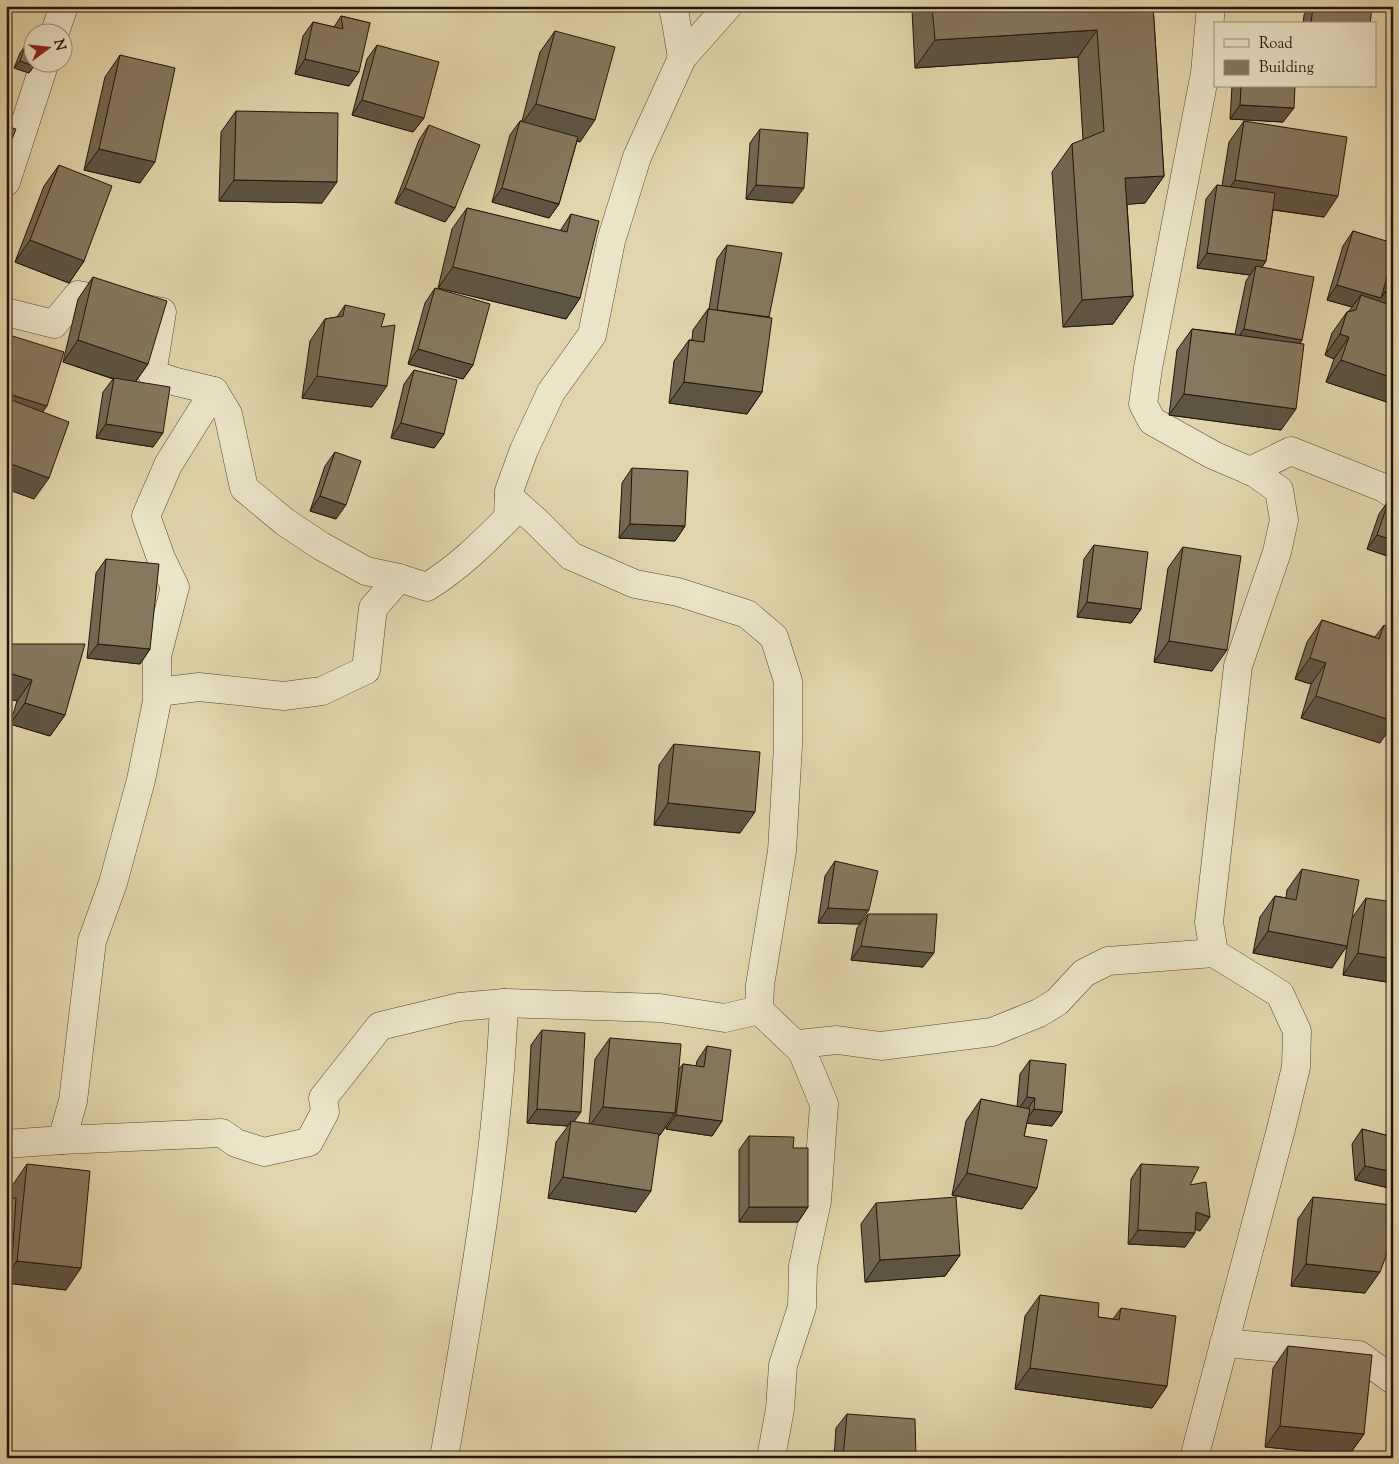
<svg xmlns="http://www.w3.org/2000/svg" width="1399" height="1464" font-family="'Sorts Mill Goudy',serif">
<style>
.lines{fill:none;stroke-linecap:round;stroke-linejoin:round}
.minor-casing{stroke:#524433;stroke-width:29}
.minor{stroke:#ece4c8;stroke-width:28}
.wall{fill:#736751;stroke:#22140b}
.shaded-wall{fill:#5e5442;stroke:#22140b}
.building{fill:#86785e;stroke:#22140b}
</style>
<rect width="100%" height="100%" fill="#e2d5ab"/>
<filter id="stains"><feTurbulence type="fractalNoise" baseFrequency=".004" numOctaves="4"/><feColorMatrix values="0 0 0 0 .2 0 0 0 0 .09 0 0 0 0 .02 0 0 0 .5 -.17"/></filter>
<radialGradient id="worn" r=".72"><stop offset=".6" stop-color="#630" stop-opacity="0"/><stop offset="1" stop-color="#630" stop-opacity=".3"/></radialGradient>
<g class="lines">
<g class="minor-casing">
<g id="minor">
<polyline points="672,6 675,16 682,58"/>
<polyline points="55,32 64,6"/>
<polyline points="6,182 45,62"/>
<path d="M 6,312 L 54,324 L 78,295 L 162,312 L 152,374 L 173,381 L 214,391 L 228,414 L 244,488 L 285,522 L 321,546 L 366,571 L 399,578 L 427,587 C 459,567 481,545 508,518 L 509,491 L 524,450 L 551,392 L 592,335 L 611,241 L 637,157 L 682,58 L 728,6"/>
<polyline points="1250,471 1291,451 1384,488 1393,494"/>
<polyline points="509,497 537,522 571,556 635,584 678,592 747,614 774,637 788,681 788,746 782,851 760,985 759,1010"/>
<polyline points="158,692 199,687 284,696 322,691 366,670 373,608 399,578"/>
<polyline points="504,1003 660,1008 725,1018 759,1010 803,1052"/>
<path d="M 62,1140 L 222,1133 L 236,1143 L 264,1152 L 309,1142 L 325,1112 L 323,1098 L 380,1026 L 459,1007 L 504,1003 C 498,1156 470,1307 444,1458"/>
<polyline points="6,1144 62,1140 73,1101 92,941 113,883 141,780 157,701 157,656 175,587 161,558 146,516 168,465 214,391"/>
<polyline points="1224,1343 1359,1355 1393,1380"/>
<polyline points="771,1458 780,1409 783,1365 802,1307 803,1266 817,1201 824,1104 799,1044 837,1040 881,1046 992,1032 1039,1013 1057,1002 1084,973 1108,961 1214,953"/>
<polyline points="1194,1458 1282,1125 1296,1067 1297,1031 1280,994 1214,953 1209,922 1238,666 1277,552 1284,520 1279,490 1255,473 1213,455 1152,421 1143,404 1148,368 1205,73 1211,6"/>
</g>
</g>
<use href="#minor" class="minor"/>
</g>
<g class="wall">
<polygon points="915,6 1153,6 1164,176 1145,203 1127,204 1133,296 1113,324 1063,327 1052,172 1072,144 1083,140 1078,57 915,68 912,11"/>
<polygon points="1310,6 1358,6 1370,24 1303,24 1304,15"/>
<polygon points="341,16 370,23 349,86 295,74 303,36 313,22 334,27"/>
<polygon points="555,31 580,142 577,141 559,204 549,218 492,202 510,135 520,121 522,121 540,52"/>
<polygon points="377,45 424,118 413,132 352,115 367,59"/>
<polygon points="25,46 34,66 29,73 14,68 20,53"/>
<polygon points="120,55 140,183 84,170 105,77"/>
<polygon points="1232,86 1295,86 1283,122 1230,119"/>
<polygon points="236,111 322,203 219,201 221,132"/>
<polygon points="1244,121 1324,217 1273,210 1266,261 1262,267 1302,340 1300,343 1281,430 1169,415 1177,350 1192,329 1235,334 1246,281 1250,275 1197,268 1206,199 1217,185 1222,186 1229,142"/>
<polygon points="429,125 455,208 445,222 395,203 419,140"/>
<polygon points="760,129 793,203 746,199 750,143"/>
<polygon points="59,165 84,261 69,283 15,262 44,186"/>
<polygon points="467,208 560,231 571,214 580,298 566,319 438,288 452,229"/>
<polygon points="1353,231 1391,243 1393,241 1393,404 1326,382 1334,359 1325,355 1332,333 1347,312 1349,311 1352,307 1327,300 1343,246"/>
<polygon points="727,245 769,317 762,392 747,414 669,403 674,361 689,340 692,340 693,330 708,309 709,309 717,259"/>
<polygon points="93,277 148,364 136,381 153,447 96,438 103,392 113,379 63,362 78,299"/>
<polygon points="435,288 473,365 463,379 408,364 425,303"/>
<polygon points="345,305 381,327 372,407 302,398 310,341 325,319 337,317"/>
<polygon points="414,370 444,434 434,448 391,438 404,384"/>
<polygon points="335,452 336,519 310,511 325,466"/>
<polygon points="632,468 685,526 675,541 619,538 622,483"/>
<polygon points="1389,500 1393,558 1367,549 1379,514"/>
<polygon points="1094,545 1141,609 1131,623 1077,617 1084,559"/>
<polygon points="1183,547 1212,671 1154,662 1168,568"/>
<polygon points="106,559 150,649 140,664 87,658 96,573"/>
<polygon points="1322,620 1375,637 1384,625 1380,743 1301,718 1311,684 1295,679 1307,642"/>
<polygon points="6,644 65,715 50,736 10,724 17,701 6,698"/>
<polygon points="674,744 740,833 654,825 659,765"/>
<polygon points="835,861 859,924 818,923 825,876"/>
<polygon points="1302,869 1352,918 1366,898 1393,983 1343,975 1347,945 1332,968 1253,953 1260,917 1275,896 1286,898 1287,890"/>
<polygon points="868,914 923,967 851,960 857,928"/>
<polygon points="542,1030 574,1122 589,1124 595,1059 610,1038 679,1069 683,1064 696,1066 697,1061 707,1046 722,1121 712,1136 666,1129 666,1126 660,1135 659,1135 636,1212 548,1198 556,1142 568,1126 527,1123 531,1045"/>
<polygon points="1030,1060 1062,1112 1052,1126 1027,1123 1024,1136 1037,1188 1022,1209 952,1195 966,1121 981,1099 1017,1107 1020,1074"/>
<polygon points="1362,1129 1393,1137 1393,1189 1355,1180 1352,1144"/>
<polygon points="749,1136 793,1148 808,1207 798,1222 739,1222 739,1150"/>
<polygon points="27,1164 66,1290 6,1283 6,1198 11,1198 12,1186"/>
<polygon points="1141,1164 1190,1185 1200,1231 1195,1229 1185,1247 1128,1244 1131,1179"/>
<polygon points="1313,1197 1365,1293 1291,1286 1298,1219"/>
<polygon points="876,1203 960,1255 945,1276 865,1282 861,1224"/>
<polygon points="1040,1295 1098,1317 1113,1319 1121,1308 1167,1386 1152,1408 1015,1389 1025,1316"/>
<polygon points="1288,1346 1364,1434 1349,1455 1265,1447 1273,1368"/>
<polygon points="847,1414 916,1458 834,1458 836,1428"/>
</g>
<g class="shaded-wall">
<polygon points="1097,30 1078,57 915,68 935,40"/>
<polygon points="305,59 359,72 349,86 295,74"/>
<polygon points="20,61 34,66 29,73 14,68"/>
<polygon points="362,100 424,118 413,132 352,115"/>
<polygon points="536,104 595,120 580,142 521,125"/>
<polygon points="1240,105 1294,108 1283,122 1230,119"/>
<polygon points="99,149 155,162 140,183 84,170"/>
<polygon points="1164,176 1145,203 1106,206 1125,178"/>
<polygon points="234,180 337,182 322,203 219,201"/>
<polygon points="1235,180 1338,196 1324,217 1220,202"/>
<polygon points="756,185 804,188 793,203 746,199"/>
<polygon points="405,188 455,208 445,222 395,203"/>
<polygon points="502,188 559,204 549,218 492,202"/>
<polygon points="30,240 84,261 69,283 15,262"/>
<polygon points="1207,253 1266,261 1256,276 1256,266 1250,275 1197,268"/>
<polygon points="453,267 580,298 566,319 438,288"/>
<polygon points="1337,285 1381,298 1385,292 1393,294 1393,320 1361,295 1352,307 1327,300"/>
<polygon points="1133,296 1113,324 1063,327 1082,300"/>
<polygon points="1244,329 1302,340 1292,354 1234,343"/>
<polygon points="1340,334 1349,337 1334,359 1325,355"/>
<polygon points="78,340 148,364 133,385 63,362"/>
<polygon points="418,349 473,365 463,379 408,364"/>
<polygon points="1341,360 1393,378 1393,404 1326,382"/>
<polygon points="317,376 387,386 372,407 302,398"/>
<polygon points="684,382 762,392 747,414 669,403"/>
<polygon points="6,393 47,406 37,420 6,410"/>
<polygon points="1184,394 1296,409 1281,430 1169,415"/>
<polygon points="401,423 444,434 434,448 391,438"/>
<polygon points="106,424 163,433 153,447 96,438"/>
<polygon points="6,462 49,478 34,499 6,489"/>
<polygon points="320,496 346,505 336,519 310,511"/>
<polygon points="630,524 685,526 675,541 619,538"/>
<polygon points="1377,535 1393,540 1393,558 1367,549"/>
<polygon points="1087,602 1141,609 1131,623 1077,617"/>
<polygon points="1169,641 1227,650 1212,671 1154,662"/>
<polygon points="98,644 150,649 140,664 87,658"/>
<polygon points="1310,658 1326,663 1311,684 1295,679"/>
<polygon points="6,672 32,680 17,701 6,698"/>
<polygon points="1316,696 1393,721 1393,724 1380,743 1301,718"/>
<polygon points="25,703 65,715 50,736 10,724"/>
<polygon points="668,803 755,812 740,833 654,825"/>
<polygon points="828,908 869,910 859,924 818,923"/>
<polygon points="1268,931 1347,946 1332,968 1253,953"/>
<polygon points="861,946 934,953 923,967 851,960"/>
<polygon points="1358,953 1393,959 1393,983 1343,975"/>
<polygon points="1027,1097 1035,1098 1025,1113 1017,1111"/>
<polygon points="603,1107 675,1113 660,1135 588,1128"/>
<polygon points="537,1109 581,1112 571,1126 571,1121 568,1126 527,1123"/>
<polygon points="1034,1109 1062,1112 1052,1126 1024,1123"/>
<polygon points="676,1115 722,1121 712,1136 666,1129"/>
<polygon points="1365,1166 1393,1172 1393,1189 1355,1180"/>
<polygon points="967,1173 1037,1188 1022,1209 952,1195"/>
<polygon points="563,1177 651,1191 636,1212 548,1198"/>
<polygon points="749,1207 808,1207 798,1222 739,1222"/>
<polygon points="1196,1212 1210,1217 1200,1231 1186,1226"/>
<polygon points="1138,1230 1195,1233 1185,1247 1128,1244"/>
<polygon points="960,1255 945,1276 865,1282 880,1260"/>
<polygon points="6,1261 12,1261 6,1270"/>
<polygon points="17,1261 81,1268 66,1290 6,1283 6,1277"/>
<polygon points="1306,1264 1380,1272 1365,1293 1291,1286"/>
<polygon points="1030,1368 1167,1386 1152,1408 1015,1389"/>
<polygon points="1280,1426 1364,1434 1349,1455 1265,1447"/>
</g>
<g class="building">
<polygon points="932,6 1153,6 1164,176 1125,178 1133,296 1082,300 1072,144 1104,131 1097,30 935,40"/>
<polygon points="1313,6 1358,6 1372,8 1370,24 1311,24"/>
<polygon points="341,16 370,23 359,72 305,59 313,22 343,29"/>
<polygon points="555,31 615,47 595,120 536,104"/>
<polygon points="377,45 439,62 424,118 362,100"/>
<polygon points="25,46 32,49 32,62 34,62 34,66 20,61"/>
<polygon points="120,55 175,68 155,162 99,149"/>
<polygon points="1241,86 1295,86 1294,108 1240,105"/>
<polygon points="236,111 338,113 337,182 234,180"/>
<polygon points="520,121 578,137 559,204 502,188"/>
<polygon points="1244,121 1347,137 1338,196 1235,180"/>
<polygon points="429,125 480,145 455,208 405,188"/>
<polygon points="6,126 16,129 6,155"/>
<polygon points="760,129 808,133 804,188 756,185"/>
<polygon points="59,165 112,186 84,261 30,240"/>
<polygon points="1217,185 1275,193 1266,261 1207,253"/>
<polygon points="467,208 567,232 571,214 599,221 580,298 453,267"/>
<polygon points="1353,231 1393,243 1393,256 1381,298 1337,285"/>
<polygon points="727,245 782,253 769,317 717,310"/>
<polygon points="1393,265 1393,294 1385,292"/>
<polygon points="1256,266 1314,277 1302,340 1244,329"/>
<polygon points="93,277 167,301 148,364 78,340"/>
<polygon points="435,288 490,304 473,365 418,349"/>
<polygon points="1361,295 1393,306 1393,378 1341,360 1349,337 1340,334 1347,312 1356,310"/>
<polygon points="345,305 385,314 381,327 395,325 387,386 317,376 325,319 343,316"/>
<polygon points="708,309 772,318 762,392 684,382 689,340 704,342"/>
<polygon points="1192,329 1304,344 1296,409 1184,394"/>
<polygon points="6,334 64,352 47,406 6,393"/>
<polygon points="414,370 457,380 444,434 401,423"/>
<polygon points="114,378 170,387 163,433 106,424"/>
<polygon points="6,398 69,422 49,478 6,462"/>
<polygon points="335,452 361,461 346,505 320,496"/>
<polygon points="632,468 688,471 685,526 630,524"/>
<polygon points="1389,500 1393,501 1393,540 1377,535"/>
<polygon points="1094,545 1148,552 1141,609 1087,602"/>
<polygon points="1183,547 1241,556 1227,650 1169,641"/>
<polygon points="106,559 159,564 150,649 98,644"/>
<polygon points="1322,620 1379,639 1384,625 1393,631 1393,721 1316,696 1326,663 1310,658"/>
<polygon points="6,644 85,644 65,715 25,703 32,680 6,672"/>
<polygon points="674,744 760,752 755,812 668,803"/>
<polygon points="835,861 878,871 869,910 828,908"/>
<polygon points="1302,869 1359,880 1347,946 1268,931 1275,896 1296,900"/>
<polygon points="1366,898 1393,902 1393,959 1358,953"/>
<polygon points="868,914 937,914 934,953 861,946"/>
<polygon points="542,1030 585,1033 581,1112 537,1109"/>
<polygon points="610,1038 681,1044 675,1113 603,1107"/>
<polygon points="707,1046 731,1050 722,1121 676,1115 683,1064 704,1067"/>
<polygon points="1030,1060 1066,1064 1062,1112 1034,1109 1035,1098 1027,1097"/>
<polygon points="981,1099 1030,1109 1024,1136 1047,1140 1037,1188 967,1173"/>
<polygon points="571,1121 659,1134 651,1191 563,1177"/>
<polygon points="1362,1129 1393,1137 1393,1172 1365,1166"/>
<polygon points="749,1136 794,1137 793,1148 808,1148 808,1207 749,1207"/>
<polygon points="27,1164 90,1171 81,1268 17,1261"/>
<polygon points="1141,1164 1199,1167 1190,1185 1206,1182 1210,1217 1196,1212 1195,1233 1138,1230"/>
<polygon points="956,1197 960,1255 880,1260 876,1203"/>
<polygon points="1313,1197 1393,1205 1393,1237 1380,1272 1306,1264"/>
<polygon points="6,1198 16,1198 12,1261 6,1261"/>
<polygon points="1040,1295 1099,1303 1098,1317 1119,1320 1121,1308 1176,1316 1167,1386 1030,1368"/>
<polygon points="1288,1346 1372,1355 1364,1434 1280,1426"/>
<polygon points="847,1414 915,1419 916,1458 843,1458"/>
<polygon points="1028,1453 1048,1458 1027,1458"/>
</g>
<rect width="1399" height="1464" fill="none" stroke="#e2d5ab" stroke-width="25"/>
<rect x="8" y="8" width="1384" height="1449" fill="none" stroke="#22140b" stroke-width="2.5"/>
<rect x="12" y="12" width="1374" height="1439" fill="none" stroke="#22140b"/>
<rect x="1214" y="22" width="162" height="65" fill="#ece4c8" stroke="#9b917c"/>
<rect x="1224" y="39" width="25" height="8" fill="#ece4c8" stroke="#9b917c"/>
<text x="1259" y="48" font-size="15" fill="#22140b">Road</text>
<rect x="1224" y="60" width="25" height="15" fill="#86785e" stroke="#9b917c"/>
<text x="1259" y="72" font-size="15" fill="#22140b">Building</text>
<g transform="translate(48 48) rotate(75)"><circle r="24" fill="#ece4c8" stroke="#9b917c"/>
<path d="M0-4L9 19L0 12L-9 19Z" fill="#8f2418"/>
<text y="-8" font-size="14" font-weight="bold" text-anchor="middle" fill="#22140b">N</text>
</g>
<rect width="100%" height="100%" filter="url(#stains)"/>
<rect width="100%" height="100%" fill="url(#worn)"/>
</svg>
